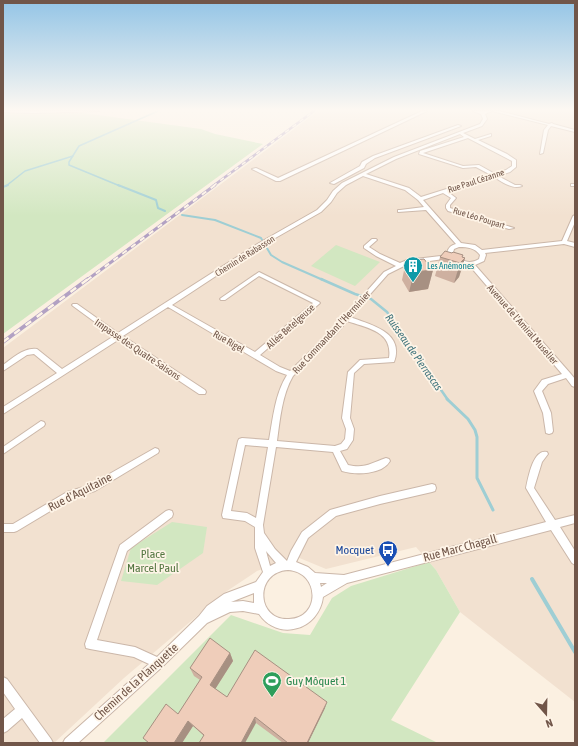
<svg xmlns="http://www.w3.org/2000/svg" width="578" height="746" font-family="'Asap Condensed',sans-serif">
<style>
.residential{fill:#f2e1d0}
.green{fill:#d2e7c1}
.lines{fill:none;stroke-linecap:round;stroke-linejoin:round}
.stream-far4{stroke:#9eced4;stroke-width:1.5}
.stream-far3{stroke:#9eced4;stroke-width:2}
.stream-far2{stroke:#9eced4;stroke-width:2.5}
.stream-far1{stroke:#9eced4;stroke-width:3}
.stream{stroke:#9eced4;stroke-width:4}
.minor-casing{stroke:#cbb7a9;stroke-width:2}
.minor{fill:#fff;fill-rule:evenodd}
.rail-far2-casing{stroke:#b2a1c3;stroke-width:2.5}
.rail-far1-casing{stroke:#b2a1c3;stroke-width:3}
.rail-casing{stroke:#b2a1c3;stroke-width:4}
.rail-far2{stroke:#fef4e7;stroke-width:1.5;stroke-dasharray:4.5;stroke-linecap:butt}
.rail-far1{stroke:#fef4e7;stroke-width:2;stroke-dasharray:5.5;stroke-linecap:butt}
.rail{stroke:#fef4e7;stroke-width:2.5;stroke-dasharray:7;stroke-linecap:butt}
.wall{fill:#ceb0a0}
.shaded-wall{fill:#a79082}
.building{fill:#efcdba;stroke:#a79082}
.labels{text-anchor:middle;stroke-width:3.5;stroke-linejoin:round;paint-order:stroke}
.far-street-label{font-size:9px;fill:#715649;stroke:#fef4e7}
.far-culture-label{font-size:9px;fill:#0d838f;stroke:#fef4e7;text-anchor:start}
.street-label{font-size:10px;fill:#715649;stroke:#fef4e7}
.water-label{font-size:11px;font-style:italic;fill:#41757d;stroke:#fef4e7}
.near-street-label{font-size:12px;fill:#715649;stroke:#fef4e7}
.near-transit-label{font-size:12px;fill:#164399;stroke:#fef4e7;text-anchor:end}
.near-park-label{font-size:12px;fill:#547742;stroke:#fef4e7}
.near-leisure-label{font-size:12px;fill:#27864d;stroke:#fef4e7;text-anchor:start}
</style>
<rect width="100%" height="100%" fill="#fbf0e1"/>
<polygon class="residential" points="318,111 575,111 575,702 460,612 436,570 416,547 326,569 297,557 257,571 224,593 124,678 54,743 3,743 3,348"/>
<g class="green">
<polygon points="3,113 83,113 201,129 215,134 263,144 3,334"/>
<polygon points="336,245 380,262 355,286 311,266"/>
<polygon points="172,522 207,527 203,553 157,585 121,581 131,548"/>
<polygon points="429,562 436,570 460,612 391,720 438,743 103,743 231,615 283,633 310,635 332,598 351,586"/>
</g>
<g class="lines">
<g class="stream-far4">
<polyline points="6,186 25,171 73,156"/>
<polyline points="120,186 69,165 69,162 79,146 158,111"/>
</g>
<g class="stream-far3">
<polyline points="118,185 156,200 158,208 165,211"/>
<polyline points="3,187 8,185"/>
<polyline points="182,215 215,220 261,238 271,255 282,262 323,280"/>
</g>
<polyline class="stream-far2" points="321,279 355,294 371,299 387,312 448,400"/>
<polyline class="stream-far1" points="447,399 468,419 475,430 477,437 477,478 493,510"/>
<polyline class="stream" points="532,579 575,652"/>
<g class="minor-casing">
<g id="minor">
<polygon points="3,111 99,111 34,113 3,112"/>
<polygon points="422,111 427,111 280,181 276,181 252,169 256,168 278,178"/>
<path d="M 473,111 L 492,111 L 485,114 L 487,119 L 482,126 L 463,133 L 475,139 L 491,134 L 491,136 L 478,140 L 507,154 L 516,160 L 516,167 L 510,172 L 498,176 L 515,185 L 520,185 L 522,186 C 513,190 502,182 494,177 L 448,192 L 456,198 L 450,205 L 450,208 L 514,228 L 509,229 L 448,211 L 446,208 L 446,205 L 451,198 L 443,193 L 423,200 L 461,243 L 475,245 L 482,250 L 562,241 L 573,216 L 575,215 L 575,222 L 567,241 L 575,243 L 575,247 L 564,244 L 485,253 L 486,255 L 484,261 L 475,265 L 570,373 L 575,379 L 575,387 L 572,386 L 566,378 L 548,384 L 542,391 L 551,413 L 553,431 L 552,433 L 549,434 L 546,433 L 543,413 L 534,391 L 542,380 L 562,374 L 469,265 L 458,263 L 451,258 L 408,264 L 388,274 L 350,317 C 371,325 405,332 394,362 L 364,364 L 354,373 L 350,418 L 354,429 L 353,440 L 347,449 L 340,451 L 348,465 C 365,469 371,463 386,458 L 389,459 L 390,461 C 382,475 355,475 342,471 L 333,452 L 276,447 L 263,525 L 264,533 L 275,549 L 287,561 L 291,551 L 302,532 L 330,510 L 380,496 L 432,484 L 435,485 L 436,488 L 435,491 L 432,492 L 380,504 L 336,516 L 308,538 L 296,562 L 308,567 L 315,573 L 344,575 L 546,522 L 526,488 C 528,479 533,448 547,452 L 548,454 L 542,462 L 534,488 L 555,520 L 575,515 L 575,523 L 560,527 L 575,551 L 575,565 L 572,563 L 551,530 L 347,583 L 323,597 C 319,630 278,642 259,614 L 243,611 L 230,612 L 207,623 L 162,667 L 78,743 L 63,743 L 65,739 L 149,664 L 134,657 L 90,649 L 86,648 L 85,644 L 120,545 L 166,511 L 169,510 L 172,511 L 173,514 L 172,517 L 127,551 L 97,640 L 135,647 L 157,657 L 199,616 L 207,606 L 224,594 L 256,582 L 263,572 L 255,548 L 255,527 L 245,521 L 223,518 L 222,515 L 238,441 L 239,439 L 242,438 L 269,440 C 273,418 275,394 287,375 L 276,371 L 168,307 L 123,336 L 205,390 L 206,392 L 205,394 L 199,394 L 118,340 L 3,414 L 3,407 L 57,373 L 34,354 L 27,355 L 3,371 L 3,365 C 13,358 24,347 37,349 L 62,369 L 114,336 L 73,306 L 72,305 L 73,304 L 77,304 L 118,333 L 259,243 L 317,210 L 327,200 L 333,191 L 342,183 L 394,157 L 480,124 L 483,119 L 481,114 ZM 460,134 L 464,137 L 420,151 L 419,154 L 463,168 L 476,167 L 491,175 L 421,197 L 409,188 L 366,174 L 396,159 ZM 468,138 L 512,161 L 512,166 L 506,170 L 495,174 L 479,165 L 463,166 L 423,153 ZM 363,176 L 405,190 L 418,200 L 424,207 L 400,210 L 398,210 L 398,212 L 426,210 L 456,244 C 451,245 448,248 447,253 L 449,255 L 407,260 L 400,263 L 380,254 L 369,247 L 377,240 L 376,239 L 372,239 L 364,246 L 364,248 L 376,256 L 396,266 L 384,272 L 332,330 L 290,371 L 280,367 L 260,355 L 319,304 L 320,303 L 319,302 L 259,272 L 221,298 L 220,299 L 221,300 L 225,300 L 259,276 L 313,303 L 255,352 L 172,305 L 263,245 L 321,212 L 331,202 L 337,193 L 346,185 ZM 459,247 C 468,247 475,248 480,255 L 479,259 C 470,265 459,261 453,253 L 454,249 ZM 347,321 C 367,328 393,331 389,358 L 360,360 L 348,372 L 342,418 L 346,429 L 345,439 L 341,444 L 335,446 L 277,441 C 280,419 282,395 293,376 L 336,334 ZM 245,445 L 268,447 L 256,518 L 247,513 L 231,511 ZM 266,551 L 276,563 L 270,566 ZM 288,570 C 320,572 321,618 289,619 C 256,621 254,572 288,570 ZM 320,583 L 327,583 L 321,587 ZM 254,593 L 254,603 L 243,601 L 231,602 Z"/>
<polygon points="492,111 499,111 549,124 552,123 553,124 575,130 575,132 551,126 548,130 543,153 540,154 544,130 548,125"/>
<polygon points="458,125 461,126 375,158 366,164 364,168 334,184 330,183 360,166 362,162 373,156"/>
<rect x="571" y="184" width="4" height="2"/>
<polygon points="41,421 44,422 45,424 44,426 3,454 3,447"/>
<polygon points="155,448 158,449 159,451 158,453 95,491 72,498 17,531 14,532 3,532 3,524 13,524 67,492 90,485"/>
<polygon points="3,677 7,679 51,739 53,743 40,743 22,718 7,731 3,733 3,719 15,709 3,692"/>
</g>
</g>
<use href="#minor" class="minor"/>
<g class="rail-far2-casing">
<polyline id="rail-far2" points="213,186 314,111"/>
</g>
<g class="rail-far1-casing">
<polyline id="rail-far1" points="87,280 215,185"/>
</g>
<g class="rail-casing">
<polyline id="rail" points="3,342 88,279"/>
</g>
<use href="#rail-far2" class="rail-far2"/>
<use href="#rail-far1" class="rail-far1"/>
<use href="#rail" class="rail"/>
</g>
<g class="wall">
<polygon points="452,253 465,258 459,277 454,283 435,276 440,257"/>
<polygon points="406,261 433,270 428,289 409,292 402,280"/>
<polygon points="230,653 233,661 215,689 227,697 325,708 308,743 283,743 256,723 204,736 193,726 182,743 149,743 178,714 200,680 194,676 190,668"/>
</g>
<g class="shaded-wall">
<polygon points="465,258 459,277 454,283 460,263"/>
<polygon points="433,270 428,289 409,292 414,272"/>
<polygon points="230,653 233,661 214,691 210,685"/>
<polygon points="327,702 325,708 308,743 307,743"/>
<polygon points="255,717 256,723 245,743 241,743"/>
<polygon points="188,721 193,726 182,743 174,743"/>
</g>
<g class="building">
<polygon points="445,251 452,253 453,252 463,255 462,257 465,258 460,263 440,257"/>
<polygon points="424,259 433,270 414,272 406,261"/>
<polygon points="210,638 230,653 210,685 227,697 255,650 327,702 307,743 288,743 255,717 241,743 199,743 204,735 188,721 174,743 149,743 143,738 166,704 178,714 202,677 190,668"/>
</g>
<linearGradient id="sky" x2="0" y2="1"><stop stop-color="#94c5e6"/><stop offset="0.51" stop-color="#fdf8f2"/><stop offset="1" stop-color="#fdf8f2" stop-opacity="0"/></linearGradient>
<rect width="578" height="216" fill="url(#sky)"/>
<defs>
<g id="building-pin" transform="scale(1)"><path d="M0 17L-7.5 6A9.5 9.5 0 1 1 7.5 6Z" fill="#0f9aa8" stroke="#fef4e7"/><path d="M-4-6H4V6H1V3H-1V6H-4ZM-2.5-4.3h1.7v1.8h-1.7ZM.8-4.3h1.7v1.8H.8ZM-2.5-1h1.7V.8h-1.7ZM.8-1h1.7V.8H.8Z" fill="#fff"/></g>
<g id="bus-pin" transform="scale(1)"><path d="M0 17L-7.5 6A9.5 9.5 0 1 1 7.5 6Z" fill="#1a4fb4" stroke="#fef4e7"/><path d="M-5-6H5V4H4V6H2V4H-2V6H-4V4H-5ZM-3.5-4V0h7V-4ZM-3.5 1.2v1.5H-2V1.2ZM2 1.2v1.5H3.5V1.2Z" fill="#fff"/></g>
<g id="stadium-pin" transform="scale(1)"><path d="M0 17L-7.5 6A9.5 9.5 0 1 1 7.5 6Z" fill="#2e9e5b" stroke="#fef4e7"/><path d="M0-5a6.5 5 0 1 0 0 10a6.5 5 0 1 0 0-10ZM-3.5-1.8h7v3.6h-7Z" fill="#fff"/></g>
</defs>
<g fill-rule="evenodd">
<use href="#building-pin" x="413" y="266"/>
<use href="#bus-pin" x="388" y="550"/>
<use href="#stadium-pin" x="272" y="681"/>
</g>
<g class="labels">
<g class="far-street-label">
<text transform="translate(476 181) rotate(-18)" y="3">Rue Paul Cézanne</text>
<text transform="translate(479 218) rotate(17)" y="3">Rue Léo Poupart</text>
<text transform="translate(245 256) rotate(-32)" y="3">Chemin de Rabasson</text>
</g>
<g class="far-culture-label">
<text x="427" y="269">Les Anémones</text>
</g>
<g class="street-label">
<text transform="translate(523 324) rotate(49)" y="4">Avenue de l'Amiral Muselier</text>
<text transform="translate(290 326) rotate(-42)" y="4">Allée Betelgeuse</text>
<text transform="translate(331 332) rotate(-47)" y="4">Rue Commandant l'Herminier</text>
<text transform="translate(229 341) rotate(30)" y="4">Rue Rigel</text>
<text transform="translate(138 349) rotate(34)" y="4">Impasse des Quatre Saisons</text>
</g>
<g class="water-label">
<text transform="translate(414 352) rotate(55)" y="4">Ruisseau de Pierrascas</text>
</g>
<g class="near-street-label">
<text transform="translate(80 492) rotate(-27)" y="4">Rue d'Aquitaine</text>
<text transform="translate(460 548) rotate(-15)" y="4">Rue Marc Chagall</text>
<text transform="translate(136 682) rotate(-42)" y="4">Chemin de la Planquette</text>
</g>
<g class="near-transit-label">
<text x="374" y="554">Mocquet</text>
</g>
<g class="near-park-label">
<text x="153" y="558">Place<tspan x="153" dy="14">Marcel Paul</tspan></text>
</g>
<g class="near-leisure-label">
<text x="286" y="685">Guy Môquet 1</text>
</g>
</g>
<rect width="578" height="746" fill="none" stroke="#715649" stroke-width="8"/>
<g transform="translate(546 714) rotate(160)" stroke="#fef4e7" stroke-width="3" paint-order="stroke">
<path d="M0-3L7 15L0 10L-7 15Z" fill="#715649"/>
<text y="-6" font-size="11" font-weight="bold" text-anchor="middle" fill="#715649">N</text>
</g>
</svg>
